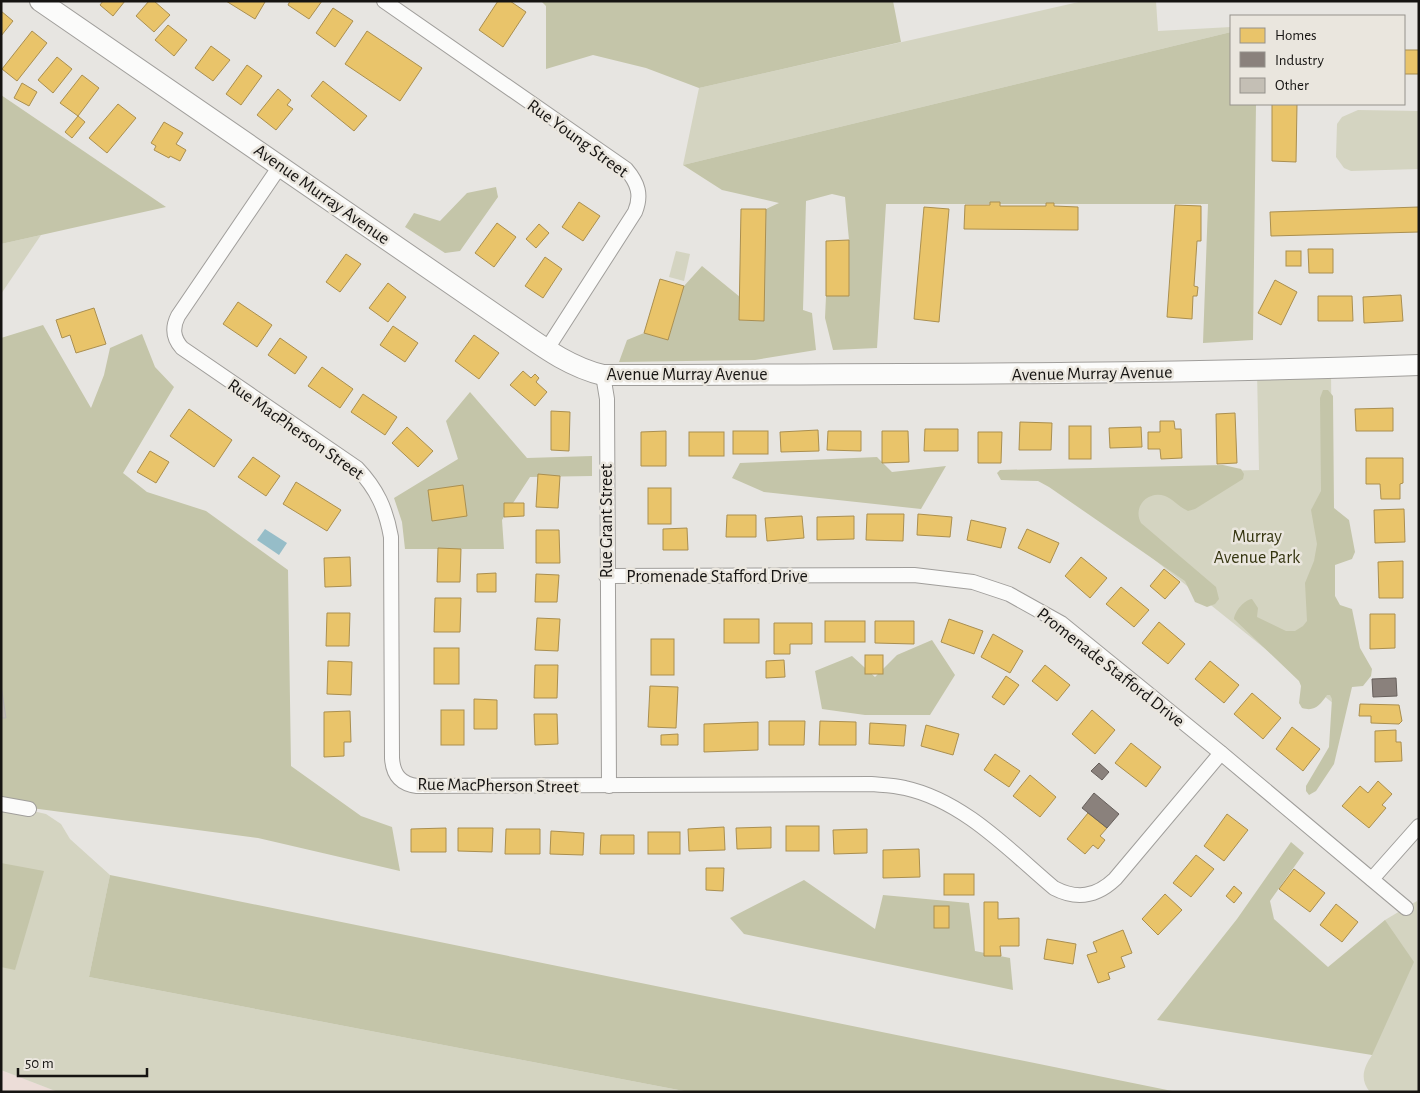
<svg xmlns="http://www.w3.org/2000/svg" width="1420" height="1093" font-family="'Alegreya Sans',sans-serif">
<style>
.industrial{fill:#ecddd8}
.green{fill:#d4d4c1}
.forest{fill:#c4c5a9}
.water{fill:#96bdc8}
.homes{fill:#e9c46a;stroke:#aa8f50}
.industry{fill:#8a817c;stroke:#67605c}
.building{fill:#c4bfb5;stroke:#b9b7b4}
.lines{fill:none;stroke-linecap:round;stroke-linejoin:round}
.street-casing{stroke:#a09e9b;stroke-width:16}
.secondary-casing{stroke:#a09e9b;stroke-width:22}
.street{stroke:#fbfbfa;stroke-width:14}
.secondary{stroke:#fbfbfa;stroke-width:20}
.labels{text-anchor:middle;stroke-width:5;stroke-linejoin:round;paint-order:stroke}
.street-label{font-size:18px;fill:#161412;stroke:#eae6de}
.park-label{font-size:18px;fill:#353510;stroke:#eae6de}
</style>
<rect width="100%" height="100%" fill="#e7e5e1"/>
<polygon class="industrial" points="1,1070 58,1092 1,1092"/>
<g class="green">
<polygon points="1083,1 1156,1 1158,31 1231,27 1231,32 683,165 699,88"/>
<polygon points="1358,110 1419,111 1419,169 1351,171 1344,168 1336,157 1337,124 1342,117"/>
<polygon points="41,235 1,294 1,244"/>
<polygon points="676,251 690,254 684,281 669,277"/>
<polygon points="1331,369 1334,704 1049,475 1259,470 1257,370"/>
<polygon points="1,804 46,814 61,824 70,839 110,875 89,977 689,1092 58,1092 1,1070"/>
<path d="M 1417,901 L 1419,1092 L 1370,1092 C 1359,1079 1364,1067 1372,1055 L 1326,997 L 1385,920 Z"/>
</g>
<g class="forest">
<polygon points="541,1 893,1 901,42 699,88 646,68 593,55 546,69 546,6"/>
<polygon points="1231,32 1231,104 1256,104 1253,340 1203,343 1208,204 886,204 877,348 833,350 825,318 826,296 849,295 849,240 845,197 832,194 806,201 803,310 812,313 816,350 755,360 619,362 627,340 644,333 668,340 684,286 702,266 740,297 739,320 763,321 766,209 779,203 722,190 683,165"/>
<polygon points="1,95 166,207 1,244"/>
<polygon points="496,187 498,197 460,251 445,253 405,227 414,213 440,221 467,193"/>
<polygon points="43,325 91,408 104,375 110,348 142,334 155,367 174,387 123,473 147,492 206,511 288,570 291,766 361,816 392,827 400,871 258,838 1,804 1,338"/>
<path d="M 1323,390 L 1328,390 L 1333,396 L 1334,508 L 1349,520 L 1355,552 L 1352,559 L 1335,565 L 1335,596 L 1340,605 L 1352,609 L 1360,648 L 1372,669 L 1371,676 L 1363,686 L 1352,687 L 1334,764 L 1316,791 L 1309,795 L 1306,791 L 1306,786 L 1329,747 L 1332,699 L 1330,695 L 1327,695 C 1320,705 1315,712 1302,708 L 1299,703 L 1301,686 L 1299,681 L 1234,619 C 1235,611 1244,600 1252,599 L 1258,608 L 1257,617 L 1286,631 L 1295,631 L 1303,626 L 1307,621 L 1305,583 L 1314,561 L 1317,544 L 1311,510 L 1321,491 L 1320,398 Z"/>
<polygon points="470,392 527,458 592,456 592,476 530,477 502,520 504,549 405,549 402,522 394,498 458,459 446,421"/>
<polygon points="877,457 892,472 946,466 921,509 764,492 732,478 740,463"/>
<path d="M 1223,465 L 1241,469 L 1244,474 L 1243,479 L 1195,509 L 1188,511 C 1179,507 1173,499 1165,496 C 1149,490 1132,506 1141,523 L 1216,587 L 1219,599 L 1215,604 L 1207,607 L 1195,602 L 1185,581 L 1049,487 L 1038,481 L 1001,480 L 997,473 L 1000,470 Z"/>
<polygon points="932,640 955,675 930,715 865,715 822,709 815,671 852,656 875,677 897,655"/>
<polygon points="1291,842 1304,853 1270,901 1274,919 1328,967 1385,920 1414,962 1372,1055 1157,1020 1237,919"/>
<polygon points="1,863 44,871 15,970 1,967"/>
<polygon points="110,875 1177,1092 689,1092 89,977"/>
<polygon points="804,880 875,929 883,895 969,903 975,951 1010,958 1013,990 744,934 730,918"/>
</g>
<polygon class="water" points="265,529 287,543 279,555 257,540"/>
<g class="homes">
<polygon points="103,1 125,1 113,16 100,5"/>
<polygon points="149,1 154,1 170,15 154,32 136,16"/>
<polygon points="226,1 264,1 265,2 255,19"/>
<polygon points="290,1 322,1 309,19 288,5"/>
<polygon points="498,1 510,1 526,12 503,47 479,30"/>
<polygon points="333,8 353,21 335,47 316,33"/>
<polygon points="1,11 13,21 1,36"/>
<polygon points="168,25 187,40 174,56 155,40"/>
<polygon points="32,31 47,43 17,81 2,69"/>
<polygon points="367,31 422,68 400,101 345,64"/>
<polygon points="211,46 230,60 213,81 195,68"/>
<rect x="1404" y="50" width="15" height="24"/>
<polygon points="57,57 72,69 53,93 38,80"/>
<polygon points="247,65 262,76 241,105 226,94"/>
<polygon points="82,75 99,88 78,116 60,103"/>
<polygon points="323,81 367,116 354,131 311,96"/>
<polygon points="22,83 37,92 29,106 14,98"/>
<polygon points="278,89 291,100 287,105 293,109 276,130 257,115"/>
<polygon points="118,104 136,118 107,153 89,138"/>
<polygon points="1272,104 1297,104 1296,162 1272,161"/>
<polygon points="78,116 85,122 72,138 65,132"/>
<polygon points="164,122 183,133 176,144 186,150 180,161 170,156 169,158 154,150 156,146 151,143"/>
<polygon points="579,202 600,216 583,241 562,227"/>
<polygon points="990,202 1000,202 1000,206 1046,206 1046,203 1054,203 1054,206 1078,207 1078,230 964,229 965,205 990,205"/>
<polygon points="1175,205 1201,206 1201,241 1197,241 1194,286 1198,287 1197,296 1193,296 1192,319 1167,317"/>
<polygon points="924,207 949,209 939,322 914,319"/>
<polygon points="1419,207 1419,232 1271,236 1270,212"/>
<polygon points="741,209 766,209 764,321 739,320"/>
<polygon points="497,223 516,237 494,267 475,253"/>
<polygon points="539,224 549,233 536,248 526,239"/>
<polygon points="849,240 849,296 826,296 826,241"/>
<polygon points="1308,249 1333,249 1333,273 1309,273"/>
<rect x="1286" y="251" width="15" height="15"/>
<polygon points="346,254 361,264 340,292 326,282"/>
<polygon points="545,257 562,269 543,298 525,286"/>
<polygon points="660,279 684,286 668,340 644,333"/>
<polygon points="1275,280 1297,292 1281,325 1258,313"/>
<polygon points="388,283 406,297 388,322 369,308"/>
<polygon points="1401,295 1403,321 1364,323 1363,297"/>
<polygon points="1318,296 1352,296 1353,321 1318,321"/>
<polygon points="238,302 272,325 257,347 223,324"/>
<polygon points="94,308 106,344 76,353 70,335 62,338 56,320"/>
<polygon points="393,326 418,343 405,362 380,345"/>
<polygon points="474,335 499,353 479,379 455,361"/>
<polygon points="280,338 307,357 295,374 268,355"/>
<polygon points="322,367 353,389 340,408 308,386"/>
<polygon points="523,371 531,378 535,374 539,378 536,382 547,392 535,406 510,385"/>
<polygon points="363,394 397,417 385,435 351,412"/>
<polygon points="1393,408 1393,431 1356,431 1355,409"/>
<polygon points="189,409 232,440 214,467 170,436"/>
<polygon points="551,411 570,412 569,451 551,450"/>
<polygon points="1235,413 1237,463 1217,464 1216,414"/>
<polygon points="1160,421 1174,421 1175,429 1181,429 1182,458 1161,459 1160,449 1148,449 1148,432 1160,432"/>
<polygon points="1020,422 1052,423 1051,450 1019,450"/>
<rect x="1069" y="426" width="22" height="33"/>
<polygon points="407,427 433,451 418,467 392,443"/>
<polygon points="1141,427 1142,447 1110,448 1109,428"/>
<polygon points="925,429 958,429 958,451 924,451"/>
<polygon points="818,430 819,451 781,452 780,432"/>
<polygon points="666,431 666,466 641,466 641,432"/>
<rect x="733" y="431" width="35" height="23"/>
<polygon points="828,431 861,431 861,451 827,450"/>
<polygon points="882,431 908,431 909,462 882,463"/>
<rect x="689" y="432" width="35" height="24"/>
<polygon points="978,432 1002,432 1001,463 978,463"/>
<polygon points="150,451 169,462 156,483 137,472"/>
<polygon points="253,457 280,476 266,496 238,477"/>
<polygon points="1366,458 1403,458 1403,483 1400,484 1400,499 1381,499 1380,484 1366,484"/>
<polygon points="538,474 560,476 558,508 536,507"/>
<polygon points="296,482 341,510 327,531 283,504"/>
<polygon points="463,485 467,516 432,521 428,490"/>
<rect x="648" y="488" width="23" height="36"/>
<polygon points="504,503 524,503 524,516 504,517"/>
<polygon points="1404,509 1405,542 1375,543 1374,510"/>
<polygon points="867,514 904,514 903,541 866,540"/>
<polygon points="918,514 952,517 950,537 917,535"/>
<polygon points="727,515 756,515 756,537 726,537"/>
<polygon points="802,516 804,538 767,541 765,518"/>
<polygon points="854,516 854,539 817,540 817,517"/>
<polygon points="971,520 1006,528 1001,548 967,540"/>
<polygon points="687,528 688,550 663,550 663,529"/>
<polygon points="1027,529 1059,543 1050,563 1018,548"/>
<polygon points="536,530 559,530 560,563 536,563"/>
<polygon points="438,548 461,549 460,582 437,582"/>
<polygon points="350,557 351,586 325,587 324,558"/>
<polygon points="1081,557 1107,578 1090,598 1065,576"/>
<polygon points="1403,561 1403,598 1379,598 1378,562"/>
<polygon points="1164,569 1180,582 1165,599 1150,586"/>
<polygon points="496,573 496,592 477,592 477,574"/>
<polygon points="536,574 559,575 557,602 535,602"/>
<polygon points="1121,587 1149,610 1134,627 1106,604"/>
<polygon points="435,598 461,598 460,632 434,632"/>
<polygon points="327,613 350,613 349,646 326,646"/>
<polygon points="1370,614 1395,614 1395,648 1370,649"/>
<polygon points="537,618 560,619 558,651 535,650"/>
<rect x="724" y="619" width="35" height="24"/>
<polygon points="949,619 983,631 974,654 941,642"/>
<rect x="825" y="621" width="40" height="21"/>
<polygon points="875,621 914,621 914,644 875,643"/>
<polygon points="1159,622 1185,644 1168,664 1142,643"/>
<polygon points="774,623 812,623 812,644 790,644 790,654 774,654"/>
<polygon points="993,634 1023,651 1010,673 981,657"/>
<rect x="651" y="639" width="23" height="36"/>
<rect x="434" y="648" width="25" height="36"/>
<rect x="865" y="655" width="18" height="19"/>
<polygon points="784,660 785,677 766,678 766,661"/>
<polygon points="328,661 352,662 351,695 327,694"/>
<polygon points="1210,661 1239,685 1224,703 1195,679"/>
<polygon points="535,665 558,665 557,698 534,698"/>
<polygon points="1045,665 1070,685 1057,701 1032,681"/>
<polygon points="1006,676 1019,685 1004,705 992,697"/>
<polygon points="650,686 678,687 676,728 648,727"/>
<polygon points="1252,693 1281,718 1263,739 1234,714"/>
<polygon points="474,699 497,700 497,729 474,729"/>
<polygon points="1360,704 1399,705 1402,721 1399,724 1371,723 1371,716 1359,716"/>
<rect x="441" y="710" width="23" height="35"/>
<polygon points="1092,710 1115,730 1095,754 1072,734"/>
<polygon points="350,711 351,742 344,742 344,756 324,757 324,712"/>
<polygon points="534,714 557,714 558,744 535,745"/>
<polygon points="769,721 805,721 804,745 769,745"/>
<polygon points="820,721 856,722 856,745 819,745"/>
<polygon points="758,722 758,750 704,752 704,724"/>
<polygon points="870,723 906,725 904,746 869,744"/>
<polygon points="926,725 959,734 953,755 921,746"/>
<polygon points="1292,727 1320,749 1303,771 1276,749"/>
<polygon points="1396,730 1396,742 1401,742 1402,761 1375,762 1375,731"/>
<polygon points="678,734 678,745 661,745 661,735"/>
<polygon points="1131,743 1161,767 1146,787 1115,763"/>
<polygon points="995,754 1020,771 1009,787 984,770"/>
<polygon points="1030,775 1056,797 1040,817 1013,796"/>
<polygon points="1378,781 1392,794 1382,805 1386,808 1369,828 1342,806 1360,786 1368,793"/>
<polygon points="1088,813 1107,828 1100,836 1105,840 1098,849 1093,845 1085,854 1067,839"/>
<polygon points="1227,814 1248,830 1224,861 1204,846"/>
<rect x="786" y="826" width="33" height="25"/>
<polygon points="724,827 725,850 689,851 688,829"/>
<polygon points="771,827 771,848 737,849 736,828"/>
<polygon points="446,828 446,852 411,852 411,829"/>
<polygon points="458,828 493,828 492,852 458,851"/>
<polygon points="506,829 540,829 540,854 505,854"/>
<polygon points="867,829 867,853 834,854 833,830"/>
<polygon points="551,831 584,833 583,855 550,854"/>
<rect x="648" y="832" width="32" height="22"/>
<polygon points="601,835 634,835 634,854 600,854"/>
<polygon points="919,849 920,877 883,878 883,850"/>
<polygon points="1196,855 1214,869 1191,897 1173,883"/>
<polygon points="706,868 724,868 723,891 706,890"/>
<polygon points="1294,869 1325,893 1310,912 1279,889"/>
<rect x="944" y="874" width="30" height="21"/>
<polygon points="1234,886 1242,893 1234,903 1226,896"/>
<polygon points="1165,894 1182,910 1158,935 1142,919"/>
<polygon points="984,902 998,902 998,919 1019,918 1019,946 1000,946 1001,956 984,956"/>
<polygon points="1336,904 1358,922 1342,942 1320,925"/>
<rect x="934" y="906" width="15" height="22"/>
<polygon points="1123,930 1132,953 1121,957 1125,967 1108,973 1110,979 1098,983 1087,955 1097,952 1093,942"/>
<polygon points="1047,939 1076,944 1073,964 1044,959"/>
</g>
<g class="industry">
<polygon points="1396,678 1397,696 1373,697 1372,679"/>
<polygon points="1099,763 1109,772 1102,780 1091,771"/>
<polygon points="1094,793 1119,814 1107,828 1082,808"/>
</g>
<polygon class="building" points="1,685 6,718 1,718"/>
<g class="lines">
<g class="street-casing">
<g id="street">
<path d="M 384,1 L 626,169 C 638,183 642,195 635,212 L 547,349"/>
<path d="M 280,166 L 178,316 C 172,328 173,338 182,348 L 357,468 C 377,489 386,509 391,537 L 392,758 C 393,775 401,784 417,786 L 871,784 C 882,785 894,785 905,788 C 964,801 1010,851 1054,888 C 1077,900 1096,897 1115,879 L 1221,753"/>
<polyline points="603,375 607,399 609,786"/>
<polyline points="606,576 914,575 973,582 1009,594 1061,623 1221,753 1406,908"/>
<polyline points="1,804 29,809"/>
<polyline points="1372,879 1419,826"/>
</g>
</g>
<g class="secondary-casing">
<path id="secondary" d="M 40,1 L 502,319 C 535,341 565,366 603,375 C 875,374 1147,375 1419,365"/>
</g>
<use href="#street" class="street"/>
<use href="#secondary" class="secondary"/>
</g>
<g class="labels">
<g class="street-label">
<text transform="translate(578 138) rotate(36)" y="6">Rue Young Street</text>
<text transform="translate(322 194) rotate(35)" y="6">Avenue Murray Avenue</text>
<text transform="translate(1092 373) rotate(-1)" y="6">Avenue Murray Avenue</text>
<text x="687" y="380">Avenue Murray Avenue</text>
<text transform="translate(296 429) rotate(35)" y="6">Rue MacPherson Street</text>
<text transform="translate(606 521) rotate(-90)" y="6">Rue Grant Street</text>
<text x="717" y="582">Promenade Stafford Drive</text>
<text transform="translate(1111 667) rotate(38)" y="6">Promenade Stafford Drive</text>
<text transform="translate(498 785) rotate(1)" y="6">Rue MacPherson Street</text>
</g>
<g class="park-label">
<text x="1257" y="542">Murray<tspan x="1257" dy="21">Avenue Park</tspan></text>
</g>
</g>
<rect width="1420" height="1093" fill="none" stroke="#161412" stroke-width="5"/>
<rect x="1230" y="15" width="175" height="90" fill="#eae6de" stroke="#95928c"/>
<rect x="1240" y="28" width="25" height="15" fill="#e9c46a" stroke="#95928c"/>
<text x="1275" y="40" font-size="15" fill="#161412">Homes</text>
<rect x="1240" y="52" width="25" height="15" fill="#8a817c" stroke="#95928c"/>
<text x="1275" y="65" font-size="15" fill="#161412">Industry</text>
<rect x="1240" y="78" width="25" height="15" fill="#c4bfb5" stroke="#95928c"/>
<text x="1275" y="90" font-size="15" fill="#161412">Other</text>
<path d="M18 1068v8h129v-8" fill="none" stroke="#161412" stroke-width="2.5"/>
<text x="25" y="1068" font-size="15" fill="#161412" stroke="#eae6de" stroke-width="4" paint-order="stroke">50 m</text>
</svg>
